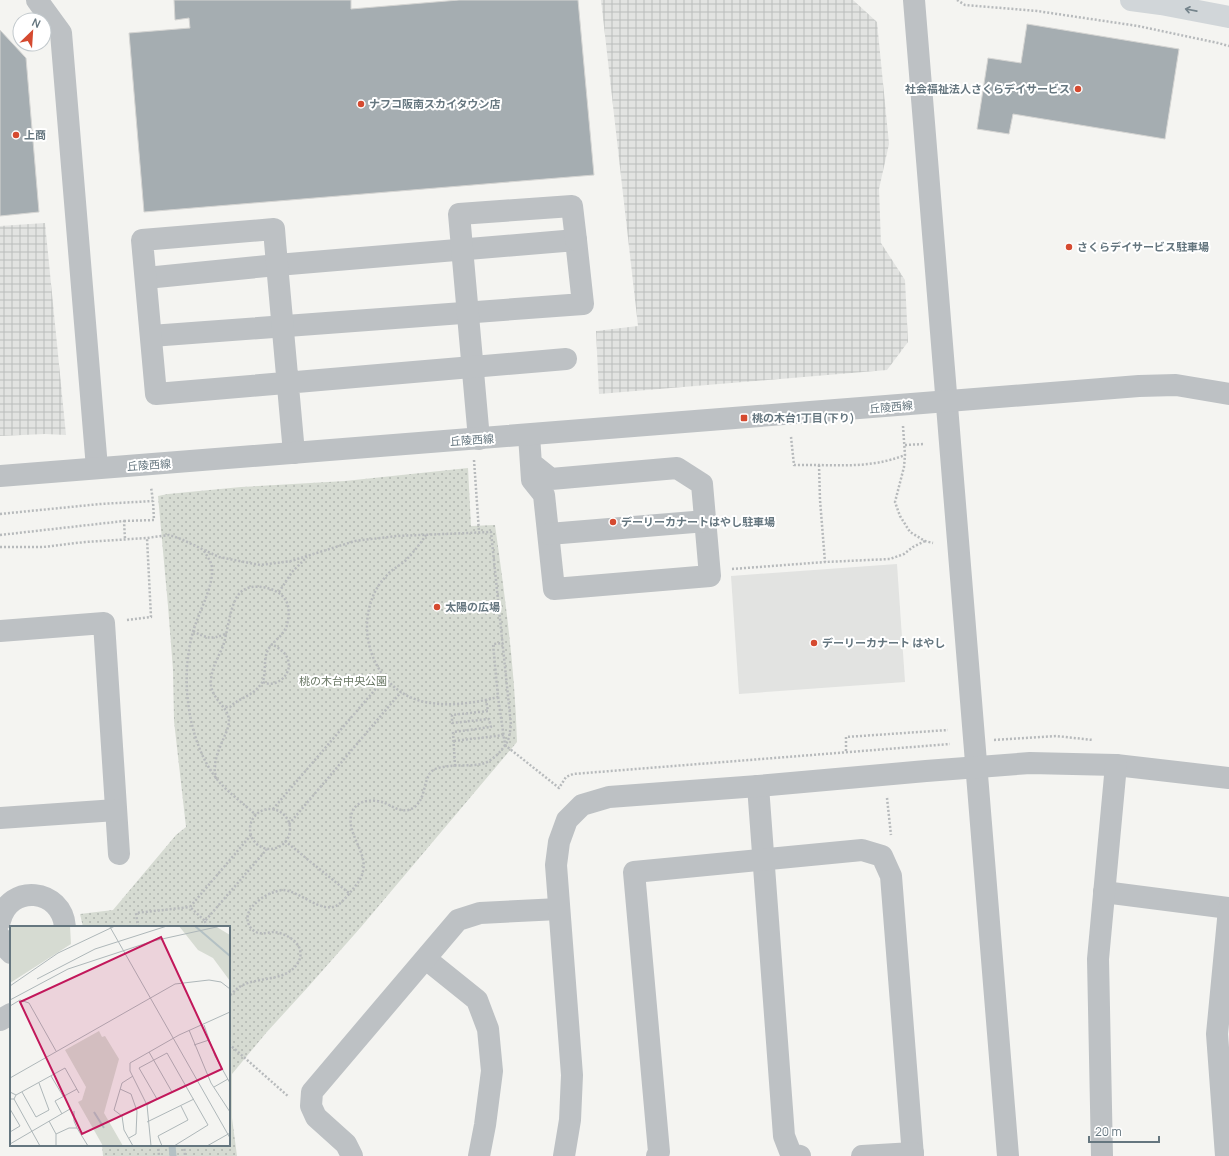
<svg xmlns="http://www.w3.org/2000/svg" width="1229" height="1156" font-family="Manrope,'Noto Sans JP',sans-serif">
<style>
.built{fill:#e2e3e1}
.industrial{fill:url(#industrial-grid)}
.park{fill:url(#park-dots)}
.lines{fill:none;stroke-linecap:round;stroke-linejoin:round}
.stream{stroke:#b4c1c4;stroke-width:7}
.building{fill:#a5adb1;stroke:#d5d5d3}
.path{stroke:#b7babc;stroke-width:2.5;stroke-dasharray:2 2;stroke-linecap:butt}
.minor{stroke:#bdc1c4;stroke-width:22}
.highway{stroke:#d1d6d9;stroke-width:22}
.oneway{stroke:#75848c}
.poi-dot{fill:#d54a30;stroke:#fff;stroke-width:1.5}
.labels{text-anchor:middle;stroke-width:4;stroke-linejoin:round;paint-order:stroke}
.poi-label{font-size:11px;font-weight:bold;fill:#65767f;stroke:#fff;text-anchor:start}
.street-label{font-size:11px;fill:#65767f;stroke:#fff}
.park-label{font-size:11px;fill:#697764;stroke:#fff}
.inset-river{fill:none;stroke:#b4c1c4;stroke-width:2}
.inset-road{fill:none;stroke:#aeb7b9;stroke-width:1}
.view{fill:#c2185b;fill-opacity:0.15;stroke:#c2185b;stroke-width:2}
.inset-edge{fill:none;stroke:#65767f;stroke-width:2}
</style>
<defs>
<pattern id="industrial-grid" width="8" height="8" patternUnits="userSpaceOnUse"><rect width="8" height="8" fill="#e2e3e1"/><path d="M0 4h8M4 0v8" fill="none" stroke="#bbbdbc"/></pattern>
<pattern id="park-dots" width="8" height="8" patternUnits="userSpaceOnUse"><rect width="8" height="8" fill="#d6dbd2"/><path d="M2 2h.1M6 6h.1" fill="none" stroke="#b1b6b0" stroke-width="1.8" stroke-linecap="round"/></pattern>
</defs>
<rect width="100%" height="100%" fill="#f4f4f1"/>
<polygon class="built" points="897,564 905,682 739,694 731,576"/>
<g class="industrial">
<polygon points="601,0 853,0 877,22 889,144 879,189 881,243 905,280 908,342 887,370 599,394 596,331 638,326"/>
<polygon points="45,223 66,435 45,434 0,436 0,226"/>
</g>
<path class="park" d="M 468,468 L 471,526 L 495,525 C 505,597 515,669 517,742 L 361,927 L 308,987 L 266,1033 L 232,1074 L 232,1118 L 237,1156 L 103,1156 L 102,1145 L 229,1145 L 229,927 L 83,927 L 80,914 L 113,910 L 176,835 L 186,827 L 174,721 L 173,670 L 168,606 L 158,496 L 168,494 L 241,487 L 345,481 Z"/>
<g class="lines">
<polyline class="stream" points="172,1145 173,1156"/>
</g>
<g class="building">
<polygon points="174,0 351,0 351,9 459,0 578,0 594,175 144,212 129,33 190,28 189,18 175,20"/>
<polygon points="1027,24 1179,49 1165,139 1013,114 1009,134 977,129 988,58 1021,63"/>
<polygon points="0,30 26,58 39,212 0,216"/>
</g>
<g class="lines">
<g class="path">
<polyline points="957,0 965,5 1037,11 1138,26 1218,43 1229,46"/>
<polyline points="903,426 905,455 904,467 895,502 900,516 910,532 925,541 933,543"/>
<path d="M 791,437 L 794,465 C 833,464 867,470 905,455"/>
<polyline points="905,445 925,444"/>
<polyline points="474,460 479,532"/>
<polyline points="819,465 820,500 825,562"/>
<polyline points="0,514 100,504 153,501 151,487"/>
<polyline points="124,521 154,520 153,501"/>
<polyline points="0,535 124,521 125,539"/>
<path d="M 426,535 C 420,544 413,553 405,561 C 400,565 395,568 390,572 C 383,579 375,589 372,599 C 356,641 380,693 425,702 C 449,707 475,703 498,697 L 493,644 L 503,643"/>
<path d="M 0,547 L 43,547 L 85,542 L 147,538 L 169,535 L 181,539 L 219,557 L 260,565 L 291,561 L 355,541 L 396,536 L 491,532 L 511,725 C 510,730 510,735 508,740 C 504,749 493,761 482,764 C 472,766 460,765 449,766 C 444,767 437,767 432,771 C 422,781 427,799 413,808 C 403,814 394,807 385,803 C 375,799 359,799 353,810 C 343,831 368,851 363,871 C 362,878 357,884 353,889 C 348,895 342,903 336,906 C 320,913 300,891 283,890 C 279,890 275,892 271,893 C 264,896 257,901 252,907 C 245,915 246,927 256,932 C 262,935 268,932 274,932 C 283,933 294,938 299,947 C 301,951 301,957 299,961 C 288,982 262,976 243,985 C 238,987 234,992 229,996"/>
<path d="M 204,551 C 207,556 211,561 212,567 C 214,587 198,613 193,632 C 180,677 187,740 216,778 C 227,792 243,803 256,815"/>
<polyline points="732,569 825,562 890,559 904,554 913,547 925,541"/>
<polyline points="279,592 292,572 307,557"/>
<polyline points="127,620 151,617 147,538"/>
<path d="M 193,631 C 206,638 211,640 225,634"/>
<path d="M 263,682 C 277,689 293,673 288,660 C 286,652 278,648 272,644"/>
<polyline points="498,697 505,745 559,788 566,777 573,774 950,744"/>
<polyline points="994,740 1056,736 1093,740"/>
<polyline points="454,741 504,735"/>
<polyline points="846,751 846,737 948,730"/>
<polyline points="455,766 453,732 491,727 489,719 452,723 452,715 488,711 486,700"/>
<path d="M 216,779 C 216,775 214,771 215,767 C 215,756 221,745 225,735 C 227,731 229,725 229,721 C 229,706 209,699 211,680 C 212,667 218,658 223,646 C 228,632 230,601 241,592 C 251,582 277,587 285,599 C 290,606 289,617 287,625 C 284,636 271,642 267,652 C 263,662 267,677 261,684 C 252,697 240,697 230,707 L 224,707"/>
<polyline points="887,798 891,835"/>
<polyline points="273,809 385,678"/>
<circle cx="270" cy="829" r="20"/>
<polyline points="289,824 401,692"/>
<polyline points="251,835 190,907 205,921 267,849"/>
<polyline points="285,841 349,893"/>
<polyline points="205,921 206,927"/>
<polyline points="138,927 136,913 190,907"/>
<polyline points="229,1044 289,1097"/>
<polyline points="158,1145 159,1156"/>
<polyline points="184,1145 185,1156"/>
</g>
<g class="minor">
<polyline points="37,0 61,33 97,468"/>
<path d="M 914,0 C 942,386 975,771 1008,1156"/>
<polyline points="146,278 277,265 576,240 583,304 151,336"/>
<polyline points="529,435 532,480 544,495 554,589 710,576 702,484 677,468 551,479 531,463"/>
<polyline points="479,439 459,214 572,206 576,240"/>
<path d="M 294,453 C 287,379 280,304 274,229 L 142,240 L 156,394 L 566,359"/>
<polyline points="0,476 1139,386 1176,385 1229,394"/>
<polyline points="549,534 706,521"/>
<polyline points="0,631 104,623 119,854"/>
<polyline points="758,786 784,1136 791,1154 800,1156"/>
<polyline points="0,818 116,810"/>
<polyline points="1104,892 1229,908"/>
<path d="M 0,921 C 9,883 62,888 65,927"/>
<polyline points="0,937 5,947 11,953"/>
<polyline points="426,959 477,1000 488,1029 492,1071 485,1125 479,1156"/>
<polyline points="0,1020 11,1014"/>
<polyline points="352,1156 346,1144 316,1117 311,1106 312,1092 458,920 480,913 559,909"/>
<polyline points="564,1156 570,1120 572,1075 556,865 559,842 567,820 582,805 609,797 758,786 926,771 1030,763 1116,765 1229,778"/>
<polyline points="657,1156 659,1152 634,872 862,850 882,856 891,876 913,1156"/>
<polyline points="862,1156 913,1153"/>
<polyline points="1102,1156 1098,959 1116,765"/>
<polyline points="1226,1156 1217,1034 1229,909"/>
</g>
<polyline class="highway" points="1131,0 1161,4 1229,17"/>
</g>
<defs><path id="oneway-shaft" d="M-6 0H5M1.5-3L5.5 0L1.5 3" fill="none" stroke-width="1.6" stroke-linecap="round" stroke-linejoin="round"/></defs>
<use class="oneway" href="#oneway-shaft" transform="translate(1191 10) rotate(-169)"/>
<g class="poi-dot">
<circle cx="1078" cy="89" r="4"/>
<circle cx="361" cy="104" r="4"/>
<circle cx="16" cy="135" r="4"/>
<circle cx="1069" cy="247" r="4"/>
<rect x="740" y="414" width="8" height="8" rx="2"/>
<circle cx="613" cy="522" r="4"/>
<circle cx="437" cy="607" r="4"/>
<circle cx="814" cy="643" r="4"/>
</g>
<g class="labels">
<g class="poi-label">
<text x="1070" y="93" text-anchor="end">社会福祉法人さくらデイサービス</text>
<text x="369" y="108">ナフコ阪南スカイタウン店</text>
<text x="24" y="139">上商</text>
<text x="1077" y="251">さくらデイサービス駐車場</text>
<text x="752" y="422">桃の木台1丁目(下り)</text>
<text x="621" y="526">デーリーカナートはやし駐車場</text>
<text x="445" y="611">太陽の広場</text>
<text x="822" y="647">デーリーカナート はやし</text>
</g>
<g class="street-label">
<text transform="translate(891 407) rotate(-5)" y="4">丘陵西線</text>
<text transform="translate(472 440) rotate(-4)" y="4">丘陵西線</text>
<text transform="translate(149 465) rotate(-4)" y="4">丘陵西線</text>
</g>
<g class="park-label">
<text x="343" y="685">桃の木台中央公園</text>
</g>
</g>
<g transform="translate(10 926)">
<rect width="220" height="220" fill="#f4f4f1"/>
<path d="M 0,0 L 60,0 L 61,18 L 0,57 ZM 169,0 L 205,0 L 220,9 L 220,55 L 203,32 L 188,24 ZM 89,105 L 92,111 L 95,110 L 109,133 L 94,187 L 113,220 L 93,220 L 68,176 L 72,174 L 76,161 L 55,124 Z" fill="#d6dbd2"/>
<path class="inset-river" d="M 185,0 L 220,30M 84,186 L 94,202"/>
<path class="inset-road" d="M 100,1 L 220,212M 27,53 L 85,23 L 157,0M 0,60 L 48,27 L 105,0M 0,74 L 58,43 L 143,15 L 211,0M 0,80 L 10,74 L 19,77 L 46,125M 194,99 L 205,130 L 220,157M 179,104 L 201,157 L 220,186M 184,119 L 199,114M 139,126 L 162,166 L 176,159M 41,150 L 53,170M 0,152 L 165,58 L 199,54 L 211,56 L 220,63M 204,161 L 218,153M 110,163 L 121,168 L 127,185 L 126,208 L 119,212M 0,166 L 6,169 L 4,173 L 0,173M 12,166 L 26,191 L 39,184 L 29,157M 6,169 L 55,142 L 69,167M 4,173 L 30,220M 137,179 L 147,173 L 129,142 L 157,127 L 198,199 L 164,220M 0,183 L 10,200 L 0,206M 64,185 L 64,195 L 67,202M 52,188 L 45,175 L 67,163M 39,195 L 46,208 L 46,220M 137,196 L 184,173M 46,208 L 59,202 L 67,202 L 78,220M 0,218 L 60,183M 123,220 L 114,204 L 112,190 L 104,184 L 112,157 L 123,150M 141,220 L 137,179 L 120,145 L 120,137 L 169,109 L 220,86M 152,220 L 148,210 L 178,194 L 171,180M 197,220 L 220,207"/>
<path class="view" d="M 151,11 L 212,143 L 72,208 L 10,76 Z"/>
<rect width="220" height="220" class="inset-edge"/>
</g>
<g transform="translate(32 32) rotate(25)"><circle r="19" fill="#ffffff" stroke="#c1c8cc"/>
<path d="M0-3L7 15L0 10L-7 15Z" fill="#d54a30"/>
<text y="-6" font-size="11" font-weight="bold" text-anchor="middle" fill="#65767f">N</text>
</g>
<path d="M1089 1136v6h70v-6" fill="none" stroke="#65767f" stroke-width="2"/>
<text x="1095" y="1136" font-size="12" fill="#65767f" stroke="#ffffff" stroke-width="3" paint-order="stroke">20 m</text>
</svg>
